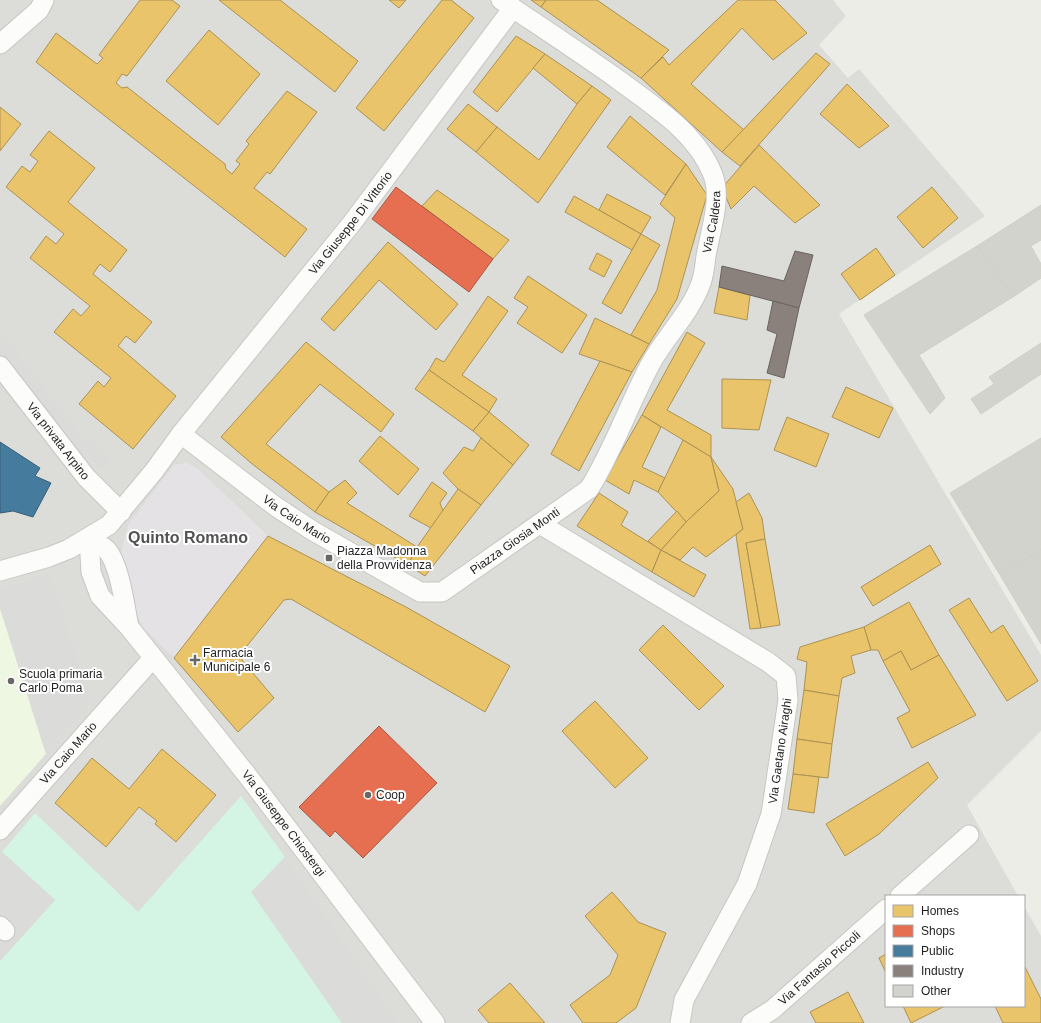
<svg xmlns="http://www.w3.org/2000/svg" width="1041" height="1023" font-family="Helvetica,sans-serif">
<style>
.residential{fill:#dcdcd9}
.education{fill:#eef7e2}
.park{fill:#d4f5e4}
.parking{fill:#dbdcd9}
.plaza{fill:#e5e2e6}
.homes{fill:#e9c46a;stroke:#ac9254}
.shops{fill:#e76f51;stroke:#ab5742}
.public{fill:#457b9d;stroke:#3a5f77}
.industry{fill:#8a817c;stroke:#6a6460}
.building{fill:#d3d3ce;stroke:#d0d0c8}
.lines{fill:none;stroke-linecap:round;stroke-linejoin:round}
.street-casing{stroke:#c6c6c3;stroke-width:21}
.street{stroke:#fcfcfb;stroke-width:19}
.poi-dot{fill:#676765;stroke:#fff;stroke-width:1.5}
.labels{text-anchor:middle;stroke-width:4;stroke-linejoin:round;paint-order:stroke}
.street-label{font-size:12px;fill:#1f1f1f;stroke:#fff}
.poi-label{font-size:12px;fill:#1f1f1f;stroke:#fff;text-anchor:start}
.district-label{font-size:16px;font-weight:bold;fill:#525252;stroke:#fff}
</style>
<rect width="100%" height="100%" fill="#ecede7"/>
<polygon class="residential" points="0,0 833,0 846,16 819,45 848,78 859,69 985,216 839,314 1041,655 1041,731 967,805 1018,896 886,896 886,1006 1024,1006 1024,906 1041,936 1041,1023 0,1023"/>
<polygon class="education" points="0,608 46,754 0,806"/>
<polygon class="park" points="241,796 285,857 252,892 342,1023 0,1023 0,961 55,900 2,852 35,813 138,912"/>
<g class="parking">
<polygon points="0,332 80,434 110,459 102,470 72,444 0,353"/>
<polygon points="50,574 90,702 46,754 0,608 0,590"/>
<polygon points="0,850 55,900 0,961"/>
<polygon points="285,857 367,978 398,1023 342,1023 251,892"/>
</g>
<polygon class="plaza" points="187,463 197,468 268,536 174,658 142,626 128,593 120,557 128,525 174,465"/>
<g class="homes">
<polygon points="140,0 172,0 180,6 127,76 122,74 116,83 122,88 127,87 225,164 226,169 232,174 240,164 236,161 249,144 246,141 287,91 317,112 270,174 267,172 254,188 307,229 285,257 36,62 56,33 97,64 103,58 99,55"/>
<polygon points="219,0 280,0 358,61 335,92"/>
<polygon points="389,0 406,0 399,8"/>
<polygon points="442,0 451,0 474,18 384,131 356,108"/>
<polygon points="531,0 546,0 541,7"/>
<polygon points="546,0 597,0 669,50 641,78 541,7"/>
<polygon points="738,0 775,0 807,33 773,60 742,28 691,84 744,130 722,152 641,78 663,57 669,65"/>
<polygon points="209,30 260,74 218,125 166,81"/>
<polygon points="516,36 545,54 497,112 473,92"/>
<polygon points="816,53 830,64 740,166 722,152"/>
<polygon points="545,54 592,86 577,104 533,68"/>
<polygon points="847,84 889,126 859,148 820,114"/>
<polygon points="592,86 611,100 538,203 476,152 497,127 539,160 577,104"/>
<polygon points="468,104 497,127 476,152 447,129"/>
<polygon points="0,107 21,124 0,151"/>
<polygon points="630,116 686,164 665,195 607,147"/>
<polygon points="49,131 95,168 68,202 127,250 110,272 100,264 93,274 152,322 135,343 126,336 118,346 176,396 133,449 79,404 98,381 104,387 111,378 54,332 73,309 81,316 90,306 30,258 46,236 56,244 64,234 6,187 22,166 30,172 38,161 30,155"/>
<polygon points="759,145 820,205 795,223 754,186 731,209 722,188"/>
<polygon points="686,164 707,195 677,299 649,344 631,335 657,290 675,218 660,204"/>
<polygon points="932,187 958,218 923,248 897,217"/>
<polygon points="437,190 509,240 493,259 422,206"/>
<polygon points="607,194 651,217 641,234 599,210"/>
<polygon points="574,196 641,234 632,250 565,212"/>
<polygon points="641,234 660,245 621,314 602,303"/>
<polygon points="388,242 458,304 436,330 379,280 334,331 321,319"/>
<polygon points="876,248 895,275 860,300 841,274"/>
<polygon points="597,253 612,261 604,277 589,269"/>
<polygon points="528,276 587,315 562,353 517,323 528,307 514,298"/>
<polygon points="719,287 750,295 747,320 714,313"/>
<polygon points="488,296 508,311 462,375 497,399 489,412 429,370 436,358 444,362"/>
<polygon points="595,318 649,344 632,372 579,354"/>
<polygon points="687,332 705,343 667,410 711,435 711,457 642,415"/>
<polygon points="306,342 394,414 381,432 320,384 266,444 329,492 315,512 251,463 221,437"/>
<polygon points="600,361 632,372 579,471 551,454"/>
<polygon points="429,370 489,412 473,431 415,389"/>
<polygon points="722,379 771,380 759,430 722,428"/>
<polygon points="846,387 893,408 879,438 832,417"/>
<polygon points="489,412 529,445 513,465 473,431"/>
<polygon points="642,415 661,427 642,467 665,478 658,492 634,480 629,494 605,480"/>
<polygon points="787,417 829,434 816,467 774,450"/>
<polygon points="380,436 419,469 398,495 359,461"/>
<polygon points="481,438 513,465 481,505 458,489 443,473 464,447 473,451"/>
<polygon points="683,440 711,457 719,491 686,522 658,492"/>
<polygon points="711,457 733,489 743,529 706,557 693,547 680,560 661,550 686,522 719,491"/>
<polygon points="345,480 357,493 347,503 417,547 408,565 315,512 329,492"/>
<polygon points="432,482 447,493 440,503 443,511 431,528 409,516"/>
<polygon points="458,489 481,505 425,576 408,565 417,547"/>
<polygon points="599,493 628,512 621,525 661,550 652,572 577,526"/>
<polygon points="749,493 762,518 765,539 746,543 761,628 750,629 736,535 743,529 736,502"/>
<polygon points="677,511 686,522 661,550 648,541"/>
<polygon points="268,536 406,607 510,666 485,712 291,599 284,600 242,652 242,660 274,698 238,732 174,658"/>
<polygon points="765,539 780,625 761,628 746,543"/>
<polygon points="930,545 941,564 873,606 861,587"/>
<polygon points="661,550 706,575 694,597 652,572"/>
<polygon points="969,598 991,633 1003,625 1038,681 1007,701 949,610"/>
<polygon points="909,602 939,655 911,670 901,651 883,661 878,650 871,650 864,627"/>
<polygon points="663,625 724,686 699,710 639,650"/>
<polygon points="864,627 871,650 851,656 855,673 842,678 839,696 804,690 807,662 797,659 800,647"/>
<polygon points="901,651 911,670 939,655 976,715 912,748 897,718 910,711 883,661"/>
<polygon points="804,690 839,696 832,744 797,739"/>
<polygon points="595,701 648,758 615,788 562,731"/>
<polygon points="797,739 832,744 828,778 793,774"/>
<polygon points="162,749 216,795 176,842 155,824 157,821 139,807 106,847 55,803 92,758 129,789"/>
<polygon points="928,762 938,778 879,834 845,856 826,824"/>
<polygon points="793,774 819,777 814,813 788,809"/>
<polygon points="612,892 638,922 666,933 636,1008 616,1023 583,1023 570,1005 610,975 618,955 585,916"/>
<polygon points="886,954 886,973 879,958"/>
<polygon points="1024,965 1041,999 1041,1023 1003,1023 995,1006 1024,1006"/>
<polygon points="510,983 545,1023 489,1023 478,1010"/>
<polygon points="848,992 864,1023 816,1023 810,1012"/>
<polygon points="903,1006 945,1006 911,1023"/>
</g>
<g class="shops">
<polygon points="396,187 493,259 469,292 372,219"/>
<polygon points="379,726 437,783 363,858 335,831 330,837 299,807"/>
</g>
<polygon class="public" points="0,442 40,468 35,476 51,483 33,517 13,511 0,513"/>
<g class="industry">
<polygon points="795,251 813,255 799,308 719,287 722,266 784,281"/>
<polygon points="773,301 799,308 784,378 767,373 777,334 767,330"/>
</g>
<g class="building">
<polygon points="1041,205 1041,240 1031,246 1041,264 1041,278 1013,297 977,246"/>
<polygon points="977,246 1013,297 919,355 945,398 930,414 864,315"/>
<polygon points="1041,343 1041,374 981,414 971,399 994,384 989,377"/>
<polygon points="1041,438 1041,550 1000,575 950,493"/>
<polygon points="1041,550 1041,644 1000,575"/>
</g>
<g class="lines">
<g class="street-casing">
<g id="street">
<polyline points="0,44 39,10 44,0"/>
<path id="s1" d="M 0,366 L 86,477 L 121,512"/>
<path id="s2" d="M 181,434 L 275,506 L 313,531 L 420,592 L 442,592 L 589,489 C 614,449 629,404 651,363 C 666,336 691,312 701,283 C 704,275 705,265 706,256 C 710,232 722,199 713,175 C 697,133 655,107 620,81 C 581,53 541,27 501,0"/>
<polyline points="540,524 768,662 786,676 788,700 771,814 747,884 684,1000 680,1023"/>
<path id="s3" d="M 89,538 L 91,572 L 100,596 L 129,627 L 247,775 L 435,1023"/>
<path d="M 89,538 C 94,542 102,545 107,550 C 120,565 125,608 129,627"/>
<path id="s4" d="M 0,571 L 49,557 L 69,549 L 109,525 L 154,471 L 181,434 L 352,223 L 513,8"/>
<path id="s5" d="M 0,830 L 153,658"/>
<polyline points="900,896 969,835"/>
<polyline points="0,926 5,931"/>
<path id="s6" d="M 751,1023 L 772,1010 L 886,909"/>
</g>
</g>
<use href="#street" class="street"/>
</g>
<g class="poi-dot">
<rect x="325" y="554" width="8" height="8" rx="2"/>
<path d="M193 654h4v4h4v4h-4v4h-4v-4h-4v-4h4z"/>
<circle cx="11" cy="681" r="4"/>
<circle cx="368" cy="795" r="4"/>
</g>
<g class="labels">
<g class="street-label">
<text dy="4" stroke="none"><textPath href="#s2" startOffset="786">Via Caldera</textPath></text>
<text dy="4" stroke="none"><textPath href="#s4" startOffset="506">Via Giuseppe Di Vittorio</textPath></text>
<text dy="4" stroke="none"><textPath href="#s1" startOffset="95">Via privata Arpino</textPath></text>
<text dy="4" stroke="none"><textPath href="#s2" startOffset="144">Via Caio Mario</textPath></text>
<text dy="4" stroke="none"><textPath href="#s2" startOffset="398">Piazza Giosia Monti</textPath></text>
<text transform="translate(780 751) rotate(-82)" y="4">Via Gaetano Airaghi</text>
<text dy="4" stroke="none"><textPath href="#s5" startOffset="103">Via Caio Mario</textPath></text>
<text dy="4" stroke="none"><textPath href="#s3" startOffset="352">Via Giuseppe Chiostergi</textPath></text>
<text dy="4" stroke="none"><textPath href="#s6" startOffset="88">Via Fantasio Piccoli</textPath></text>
</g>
<g class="poi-label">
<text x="337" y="555">Piazza Madonna<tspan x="337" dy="14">della Provvidenza</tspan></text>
<text x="203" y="657">Farmacia<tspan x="203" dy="14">Municipale 6</tspan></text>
<text x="19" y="678">Scuola primaria<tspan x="19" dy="14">Carlo Poma</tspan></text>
<text x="376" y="799">Coop</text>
</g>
<g class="district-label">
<text x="188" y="543">Quinto Romano</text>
</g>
</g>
<rect x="885" y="895" width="140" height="112" fill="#ffffff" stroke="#a5a5a5"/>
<rect x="893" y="905" width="20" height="12" fill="#e9c46a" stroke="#a5a5a5"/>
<text x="921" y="915" font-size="12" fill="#1f1f1f">Homes</text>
<rect x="893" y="925" width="20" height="12" fill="#e76f51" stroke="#a5a5a5"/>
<text x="921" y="935" font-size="12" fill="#1f1f1f">Shops</text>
<rect x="893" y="945" width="20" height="12" fill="#457b9d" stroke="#a5a5a5"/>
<text x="921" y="955" font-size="12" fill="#1f1f1f">Public</text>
<rect x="893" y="965" width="20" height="12" fill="#8a817c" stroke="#a5a5a5"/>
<text x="921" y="975" font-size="12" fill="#1f1f1f">Industry</text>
<rect x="893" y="985" width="20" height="12" fill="#d3d3ce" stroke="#a5a5a5"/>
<text x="921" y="995" font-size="12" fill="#1f1f1f">Other</text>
</svg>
